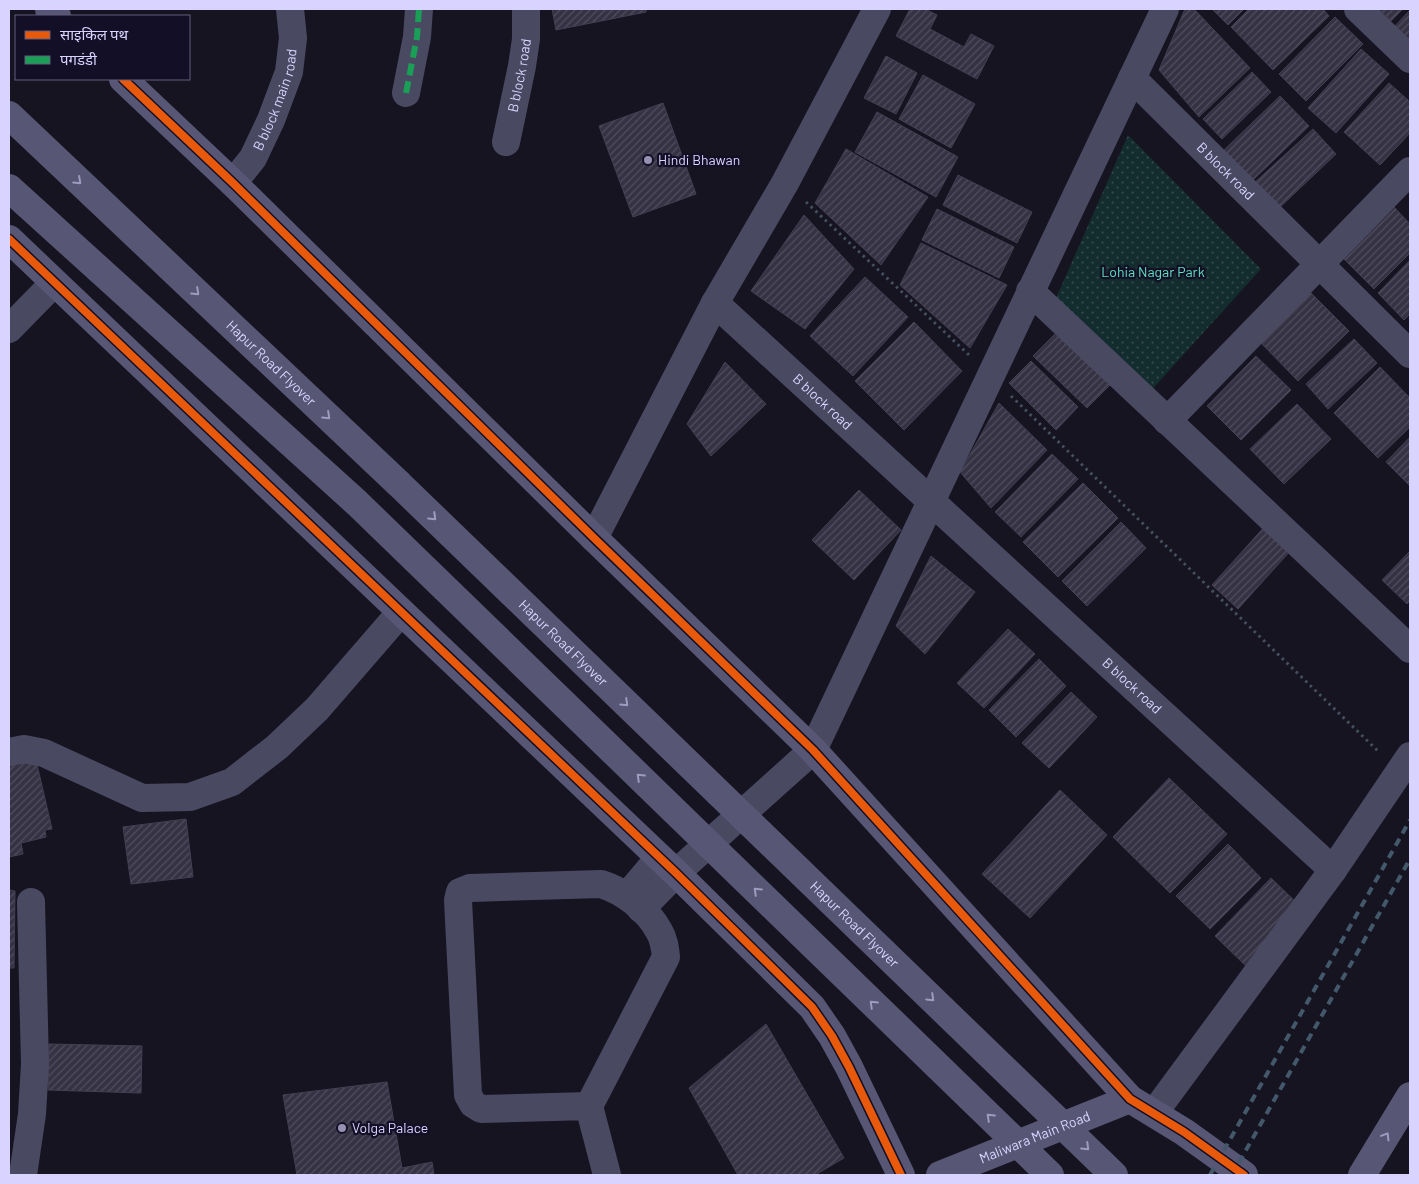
<svg xmlns="http://www.w3.org/2000/svg" width="1419" height="1184" font-family="Barlow,'Noto Sans Devanagari',sans-serif">
<style>
.grass{fill:url(#grass-dots)}
.building{fill:url(#building-hatch);stroke:#433f54}
.lines{fill:none;stroke-linecap:round;stroke-linejoin:round}
.path{stroke:#44505f;stroke-width:3;stroke-dasharray:2.5 4;stroke-linecap:butt}
.street{stroke:#4a4962;stroke-width:28}
.secondary{stroke:#575674;stroke-width:28}
.rail{stroke:#43596b;stroke-width:4;stroke-dasharray:8 6;stroke-linecap:butt}
.secondary-bridge{stroke:#575674;stroke-width:28}
.quiet{stroke:#1a9f57;stroke-width:6;stroke-dasharray:12 6;stroke-linecap:butt}
.cycleway-casing{stroke:#130f26;stroke-width:11}
.cycleway{stroke:#e8590c;stroke-width:8}
.oneway{stroke:#9e9bc0}
.poi-dot{fill:#9591b1;stroke:#130f26;stroke-width:2}
.labels{text-anchor:middle;stroke-width:4.5;stroke-linejoin:round;paint-order:stroke}
.street-label{font-size:14px;fill:#d9d4ff;stroke:#130f26}
.poi-label{font-size:14px;fill:#d9d4ff;stroke:#130f26;text-anchor:start}
.park-label{font-size:14px;fill:#5fe0c0;stroke:#130f26}
</style>
<defs>
<pattern id="grass-dots" width="8" height="8" patternUnits="userSpaceOnUse" patternTransform="scale(1.25)"><rect width="8" height="8" fill="#132c2d"/><path d="M2 2h.1M6 6h.1" fill="none" stroke="#354a4c" stroke-width="1.8" stroke-linecap="round"/></pattern>
<pattern id="building-hatch" width="6" height="6" patternUnits="userSpaceOnUse" patternTransform="scale(1.25)"><rect width="6" height="6" fill="#343243"/><path d="M-1 1l2-2M0 6l6-6M5 7l2-2" fill="none" stroke="#514f5f"/></pattern>
</defs>
<rect width="100%" height="100%" fill="#161421"/>
<polygon class="grass" points="1128,135 1261,269 1147,395 1056,298"/>
<g class="building">
<polygon points="552,9 646,9 646,12 556,30"/>
<polygon points="910,9 925,9 937,15 930,29 964,47 971,34 994,46 977,79 896,36"/>
<polygon points="1185,9 1194,9 1250,68 1199,117 1159,70"/>
<polygon points="1212,9 1244,9 1228,25"/>
<polygon points="1249,9 1323,9 1329,16 1273,70 1231,27"/>
<polygon points="1378,9 1403,9 1391,21"/>
<polygon points="1410,10 1410,44 1393,28"/>
<polygon points="1335,17 1363,44 1306,101 1279,74"/>
<polygon points="1361,49 1389,74 1336,133 1308,108"/>
<polygon points="886,56 917,73 896,114 864,98"/>
<polygon points="1252,72 1271,92 1222,139 1203,119"/>
<polygon points="923,75 975,104 951,148 899,119"/>
<polygon points="1389,83 1410,102 1410,133 1380,165 1344,132"/>
<polygon points="1280,96 1309,126 1252,181 1223,151"/>
<polygon points="663,103 696,194 633,217 599,126"/>
<polygon points="877,112 958,157 936,197 855,152"/>
<polygon points="1313,129 1336,154 1277,210 1253,184"/>
<polygon points="846,149 928,197 881,265 815,203"/>
<polygon points="958,175 1032,212 1017,243 943,205"/>
<polygon points="1393,206 1410,224 1410,253 1374,289 1342,257"/>
<polygon points="937,209 1014,247 999,278 922,240"/>
<polygon points="804,215 854,269 805,329 751,291"/>
<polygon points="921,243 1007,285 970,348 900,285"/>
<polygon points="1410,260 1410,314 1404,320 1378,293"/>
<polygon points="865,277 908,317 853,376 810,336"/>
<polygon points="1310,292 1349,331 1298,381 1259,341"/>
<polygon points="914,322 962,371 904,430 855,381"/>
<polygon points="1059,330 1113,382 1087,408 1033,356"/>
<polygon points="1354,339 1377,363 1328,409 1306,384"/>
<polygon points="1256,356 1291,390 1241,440 1207,406"/>
<polygon points="1031,361 1078,407 1056,430 1009,383"/>
<polygon points="725,362 766,404 711,456 687,424"/>
<polygon points="1380,367 1410,398 1410,427 1378,458 1334,413"/>
<polygon points="999,403 1047,450 991,508 960,472"/>
<polygon points="1297,404 1331,439 1284,484 1250,449"/>
<polygon points="1410,437 1410,486 1386,462"/>
<polygon points="1052,454 1078,479 1021,537 995,512"/>
<polygon points="1083,483 1118,518 1058,577 1023,542"/>
<polygon points="859,490 901,530 854,580 812,540"/>
<polygon points="1121,522 1146,548 1087,606 1062,581"/>
<polygon points="1266,525 1292,549 1238,609 1212,585"/>
<polygon points="1410,551 1410,600 1407,604 1382,580"/>
<polygon points="931,556 975,592 925,654 896,626"/>
<polygon points="1008,629 1035,654 984,708 957,683"/>
<polygon points="1039,659 1066,686 1016,737 989,710"/>
<polygon points="1071,692 1097,717 1049,768 1022,743"/>
<polygon points="36,760 52,829 45,830 46,837 21,843 23,854 9,857 9,766"/>
<polygon points="1169,778 1227,834 1170,893 1113,837"/>
<polygon points="1060,790 1107,835 1030,918 982,874"/>
<polygon points="186,819 193,877 131,884 123,827"/>
<polygon points="1228,844 1261,878 1210,929 1176,896"/>
<polygon points="1271,878 1303,909 1247,967 1215,936"/>
<polygon points="9,890 15,891 14,968 9,968"/>
<polygon points="766,1024 844,1158 815,1175 738,1175 689,1088"/>
<polygon points="49,1044 142,1046 141,1093 48,1090"/>
<polygon points="387,1082 402,1168 432,1162 434,1175 297,1175 283,1095"/>
</g>
<g class="lines">
<g class="path">
<polyline points="806,202 969,355"/>
<polyline points="1011,396 1379,752"/>
</g>
<g class="street">
<polyline points="1358,9 1410,59"/>
<path id="s1" d="M 1132,78 L 1410,354"/>
<polyline points="406,93 417,37 419,9"/>
<path id="s2" d="M 506,142 L 522,66 L 526,39 L 526,9"/>
<path id="s3" d="M 233,183 L 253,158 L 271,120 L 289,72 L 293,38 L 290,9"/>
<polyline points="1030,291 1410,649"/>
<path id="s4" d="M 715,303 L 1333,870"/>
<polyline points="9,329 54,283"/>
<polyline points="1167,421 1410,171"/>
<polyline points="594,538 715,303 785,183 877,9"/>
<polyline points="9,752 24,749 44,753 142,798 190,797 232,782 277,747 317,709 401,612"/>
<polyline points="627,896 659,858"/>
<polyline points="641,909 676,873 813,750 1165,9"/>
<path d="M 589,1106 L 481,1109 L 473,1104 L 468,1095 L 458,900 L 460,892 L 470,888 L 601,884 C 624,891 647,909 659,931 C 664,939 665,948 666,957 L 589,1106 L 607,1175"/>
<polyline points="1154,1113 1333,870 1410,756"/>
<polyline points="23,1175 32,1114 35,1064 31,902"/>
</g>
<g class="secondary">
<polyline points="49,9 57,16"/>
<polyline points="123,79 233,183 594,538 813,750 1130,1099 1184,1132 1244,1175"/>
<path id="s5" d="M 9,115 L 398,483"/>
<polyline points="9,239 676,873 812,1007 832,1036 849,1067 901,1175"/>
<path id="s6" d="M 940,1175 L 1130,1099"/>
<polyline points="1362,1175 1410,1096"/>
</g>
<g class="rail">
<polyline points="1210,1175 1410,820"/>
<polyline points="1232,1175 1410,859"/>
</g>
<g class="secondary-bridge">
<polyline points="9,188 357,503 1050,1175"/>
<path id="s7" d="M 398,483 L 1114,1175"/>
</g>
<polyline class="quiet" points="406,93 417,37 419,9"/>
<g class="cycleway-casing">
<g id="cycleway">
<polyline points="123,79 233,183 594,538 813,750 1130,1099 1184,1132 1244,1175"/>
<polyline points="9,239 676,873 812,1007 832,1036 849,1067 901,1175"/>
</g>
</g>
<use href="#cycleway" class="cycleway"/>
</g>
<defs><path id="oneway-chevron" d="M-2-3.5L2.5 0L-2 3.5" fill="none" stroke-width="1.6" stroke-linecap="round" stroke-linejoin="round" transform="scale(1.25)"/></defs>
<g class="oneway">
<use href="#oneway-chevron" transform="translate(78 181) rotate(43)"/>
<use href="#oneway-chevron" transform="translate(196 292) rotate(43)"/>
<use href="#oneway-chevron" transform="translate(327 416) rotate(43)"/>
<use href="#oneway-chevron" transform="translate(433 517) rotate(44)"/>
<use href="#oneway-chevron" transform="translate(625 703) rotate(44)"/>
<use href="#oneway-chevron" transform="translate(640 777) rotate(-136)"/>
<use href="#oneway-chevron" transform="translate(757 891) rotate(-136)"/>
<use href="#oneway-chevron" transform="translate(931 998) rotate(44)"/>
<use href="#oneway-chevron" transform="translate(873 1004) rotate(-136)"/>
<use href="#oneway-chevron" transform="translate(990 1117) rotate(-136)"/>
<use href="#oneway-chevron" transform="translate(1386 1136) rotate(-59)"/>
<use href="#oneway-chevron" transform="translate(1086 1147) rotate(44)"/>
</g>
<g class="poi-dot">
<circle cx="648" cy="160" r="5"/>
<circle cx="342" cy="1128" r="5"/>
</g>
<g class="labels">
<g class="street-label">
<text dy="5" stroke="none"><textPath href="#s2" startOffset="68">B block road</textPath></text>
<text dy="5" stroke="none"><textPath href="#s3" startOffset="95">B block main road</textPath></text>
<text dy="5" stroke="none"><textPath href="#s1" startOffset="132">B block road</textPath></text>
<text dy="5" stroke="none"><textPath href="#s5" startOffset="361">Hapur Road Flyover</textPath></text>
<text dy="5" stroke="none"><textPath href="#s4" startOffset="146">B block road</textPath></text>
<text dy="5" stroke="none"><textPath href="#s7" startOffset="230">Hapur Road Flyover</textPath></text>
<text dy="5" stroke="none"><textPath href="#s4" startOffset="566">B block road</textPath></text>
<text dy="5" stroke="none"><textPath href="#s7" startOffset="635">Hapur Road Flyover</textPath></text>
<text dy="5" stroke="none"><textPath href="#s6" startOffset="102">Maliwara Main Road</textPath></text>
</g>
<g class="poi-label">
<text x="658" y="165">Hindi Bhawan</text>
<text x="352" y="1133">Volga Palace</text>
</g>
<g class="park-label">
<text x="1153" y="277">Lohia Nagar Park</text>
</g>
</g>
<rect width="1419" height="1184" fill="none" stroke="#d9d4ff" stroke-width="20"/>
<rect x="15" y="15" width="175" height="65" fill="#130f26" stroke="#625e7d"/>
<rect x="25" y="31" width="25" height="8" fill="#e8590c" stroke="#625e7d"/>
<text x="60" y="40" font-size="15" fill="#d9d4ff">साइकिल पथ</text>
<rect x="25" y="56" width="25" height="8" fill="#1a9f57" stroke="#625e7d"/>
<text x="60" y="65" font-size="15" fill="#d9d4ff">पगडंडी</text>
</svg>
